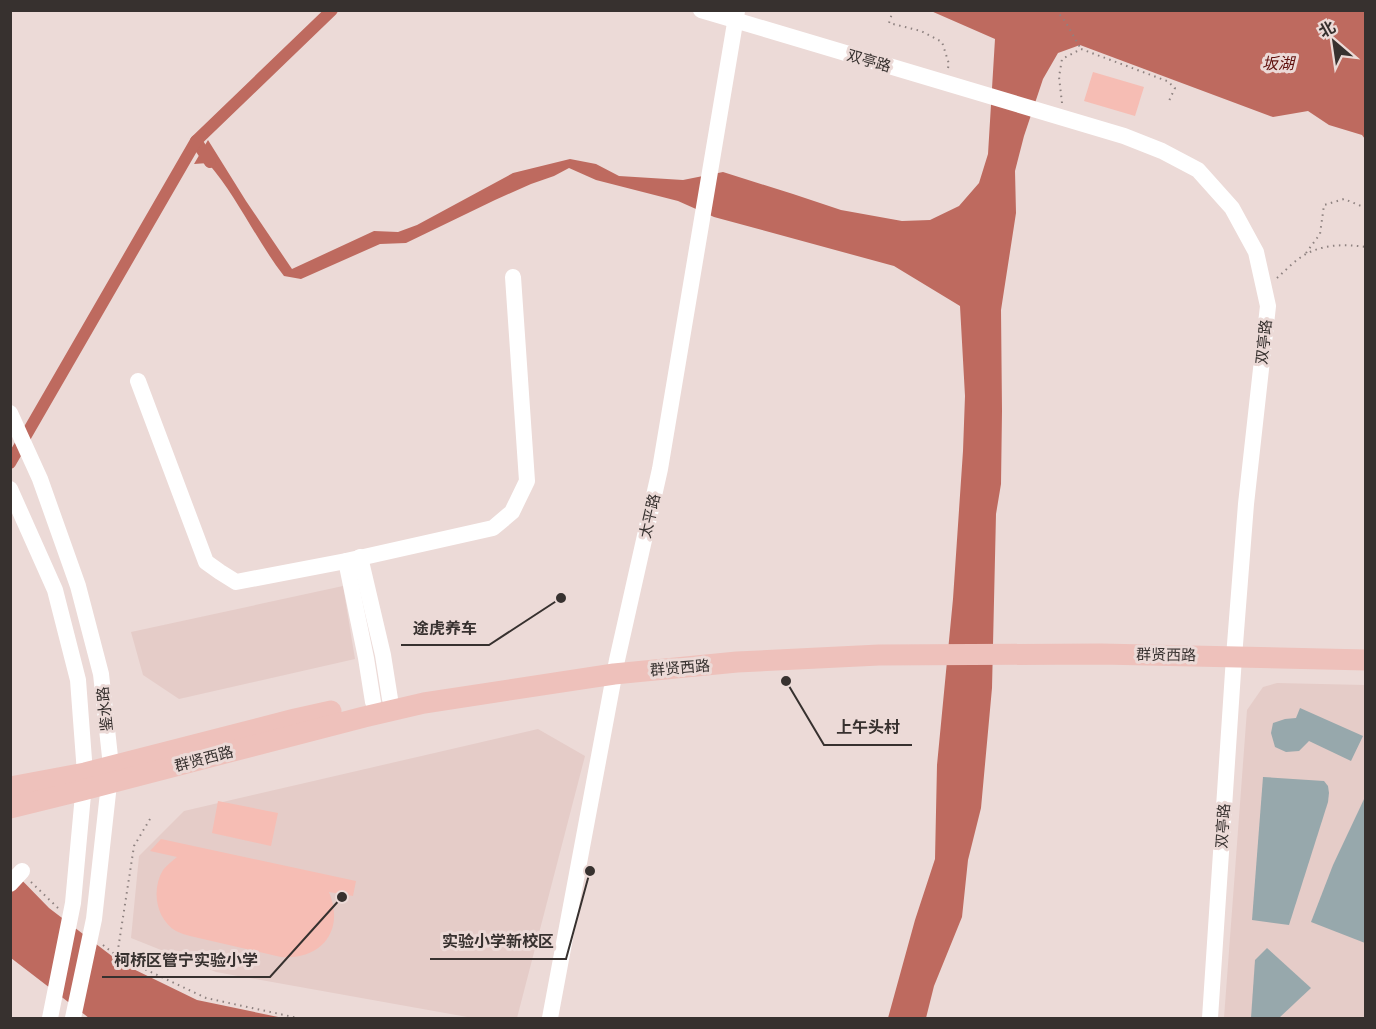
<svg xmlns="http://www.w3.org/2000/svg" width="1376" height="1029" font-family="'Roboto Condensed','Noto Sans SC',sans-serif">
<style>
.built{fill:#e5ccc8}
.green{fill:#f6bdb4}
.water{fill:#be6a5f}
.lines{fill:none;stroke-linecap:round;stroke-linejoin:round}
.canal{stroke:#be6a5f;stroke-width:12}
.building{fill:#97a8ac}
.path{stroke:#8e8280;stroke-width:2;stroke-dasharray:1.5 4.5;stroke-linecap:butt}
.minor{stroke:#fff;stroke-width:16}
.major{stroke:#eec1bb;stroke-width:21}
.labels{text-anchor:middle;stroke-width:6;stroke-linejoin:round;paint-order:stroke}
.street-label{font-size:15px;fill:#37312f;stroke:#ecdad7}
.water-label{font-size:16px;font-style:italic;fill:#5f100d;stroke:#ecdad7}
.leader{fill:none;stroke:#37312f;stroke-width:2}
.callout-dot{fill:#37312f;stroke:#ecdad7;stroke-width:2}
.callout-label{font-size:16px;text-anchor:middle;font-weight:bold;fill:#37312f;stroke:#ecdad7;stroke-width:6;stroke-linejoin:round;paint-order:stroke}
</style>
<rect width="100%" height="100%" fill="#ecdad7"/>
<g class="built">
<polygon points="343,586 355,659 179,699 143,675 131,632"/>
<polygon points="1277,683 1365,685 1365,1018 1224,1018 1247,710 1263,687"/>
<polygon points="538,729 585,756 517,1018 473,1018 216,972 131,938 139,856 184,811"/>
</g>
<g class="green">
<polygon points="1093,72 1144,87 1135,116 1084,101"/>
<polygon points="218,801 278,813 271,846 212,833"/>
<path d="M 161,839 L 356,881 L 353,896 L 329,892 C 345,930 322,960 281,957 L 190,936 C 186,935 180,933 176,931 C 156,919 151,890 163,870 C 167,865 172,861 177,857 L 150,851 Z"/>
</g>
<g class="water">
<path d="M 931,11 L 1365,11 L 1365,139 L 1362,135 L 1329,125 L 1308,111 L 1273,117 L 1080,45 L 1058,53 L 1043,79 L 1024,136 L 1015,171 L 1016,213 L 1001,310 L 1002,411 L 1001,484 L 996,514 L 992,688 L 981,808 L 968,860 L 962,917 L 934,986 L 926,1018 L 888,1018 L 915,920 L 935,859 L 937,765 L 953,599 L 963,451 L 965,396 L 960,306 L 894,266 L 714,217 L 678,201 L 596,180 L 569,168 L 554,176 L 531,184 L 495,200 L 406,243 L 380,244 L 301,279 L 284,276 C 256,240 238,198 208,163 L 194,164 L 208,140 L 246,201 L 292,269 L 374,231 L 398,232 L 417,225 L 513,173 L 570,159 L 596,164 L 619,176 L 683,180 L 723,172 L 793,194 L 841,210 L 902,221 L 930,220 L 959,206 L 979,183 L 988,154 L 995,39 Z"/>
<polygon points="10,868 49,908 121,963 197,1000 283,1018 89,1018 11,958"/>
</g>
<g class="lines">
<g class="canal">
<polyline points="196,141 210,162"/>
<polyline points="10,463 196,141 332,10"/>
</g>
</g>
<g class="building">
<polygon points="1300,708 1363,736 1351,761 1309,741 1299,751 1286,752 1275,747 1271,733 1273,723 1285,719 1296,718"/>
<polygon points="1263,777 1324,781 1328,786 1329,793 1328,802 1289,925 1252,920"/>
<polygon points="1365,797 1365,943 1311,922 1333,865"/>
<polygon points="1267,948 1311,988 1279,1018 1251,1018 1255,960"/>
</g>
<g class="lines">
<g class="path">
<polyline points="893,10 889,23 921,31 942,42 949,64 948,68"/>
<polyline points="1056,10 1065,21 1081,49"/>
<polyline points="1062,103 1059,77 1062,59 1081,49 1167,81 1175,88 1168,103"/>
<polyline points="1306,253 1320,234 1324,205 1344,199 1366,208"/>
<path d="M 1277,278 C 1286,270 1295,260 1306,254 C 1325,244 1345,244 1366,247"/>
<polyline points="150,819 134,846 117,956 206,998 298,1018"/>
<polyline points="31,882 59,909"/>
<polyline points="103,945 117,956"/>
<polyline points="134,964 138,954"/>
</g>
<g class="minor">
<polyline points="701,10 1124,136 1162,151 1198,170 1232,208 1256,252 1268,306 1246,504 1234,657 1210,1018"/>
<polyline points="138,381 206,562 220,572 236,582 346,561 493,528 512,512 527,481 513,277"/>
<polyline points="10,413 40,479 78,586 101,674 111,766 94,919 73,1018"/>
<polyline points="10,489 55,590 78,680 85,773 73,903 50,1018"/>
<polyline points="360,557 383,655 390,699"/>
<polyline points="346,561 366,658 373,702"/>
<polyline points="10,884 22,871"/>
<polyline points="550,1018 617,660 660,469 737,11"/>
</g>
<g class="major">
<polyline points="10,787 85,773 295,719 331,711"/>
<polyline points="10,808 83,790 364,717 424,703 614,674 737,662 879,655 1101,654 1366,660"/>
</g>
</g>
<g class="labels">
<g class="street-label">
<text transform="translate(869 61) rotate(16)" y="5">双亭路</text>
<text transform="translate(1264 342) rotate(-84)" y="5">双亭路</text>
<text transform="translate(650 516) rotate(-77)" y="5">太平路</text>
<text transform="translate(1166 655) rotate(1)" y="5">群贤西路</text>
<text transform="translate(680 668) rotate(-5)" y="5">群贤西路</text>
<text transform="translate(105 709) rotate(-96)" y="5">鉴水路</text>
<text transform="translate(204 759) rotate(-15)" y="5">群贤西路</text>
<text transform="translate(1223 826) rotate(-86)" y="5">双亭路</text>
</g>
<g class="water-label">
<text x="1278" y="69">坂湖</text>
</g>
</g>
<path class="leader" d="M561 598L489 645H401M786 681L824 745H912M590 871L566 959H430M342 897L270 977H102"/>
<g class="callout-dot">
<circle cx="561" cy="598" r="6"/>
<circle cx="786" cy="681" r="6"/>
<circle cx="590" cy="871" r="6"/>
<circle cx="342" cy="897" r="6"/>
</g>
<g class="callout-label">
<text x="445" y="634">途虎养车</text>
<text x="868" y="733">上午头村</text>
<text x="498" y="947">实验小学新校区</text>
<text x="186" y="966">柯桥区管宁实验小学</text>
</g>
<rect width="1376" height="1029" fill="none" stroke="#37312f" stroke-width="24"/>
<g transform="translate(1334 42) rotate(331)" stroke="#ecdad7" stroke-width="4.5" paint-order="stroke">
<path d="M0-4.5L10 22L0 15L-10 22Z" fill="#37312f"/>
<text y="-9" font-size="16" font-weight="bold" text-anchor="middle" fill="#37312f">北</text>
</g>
</svg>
